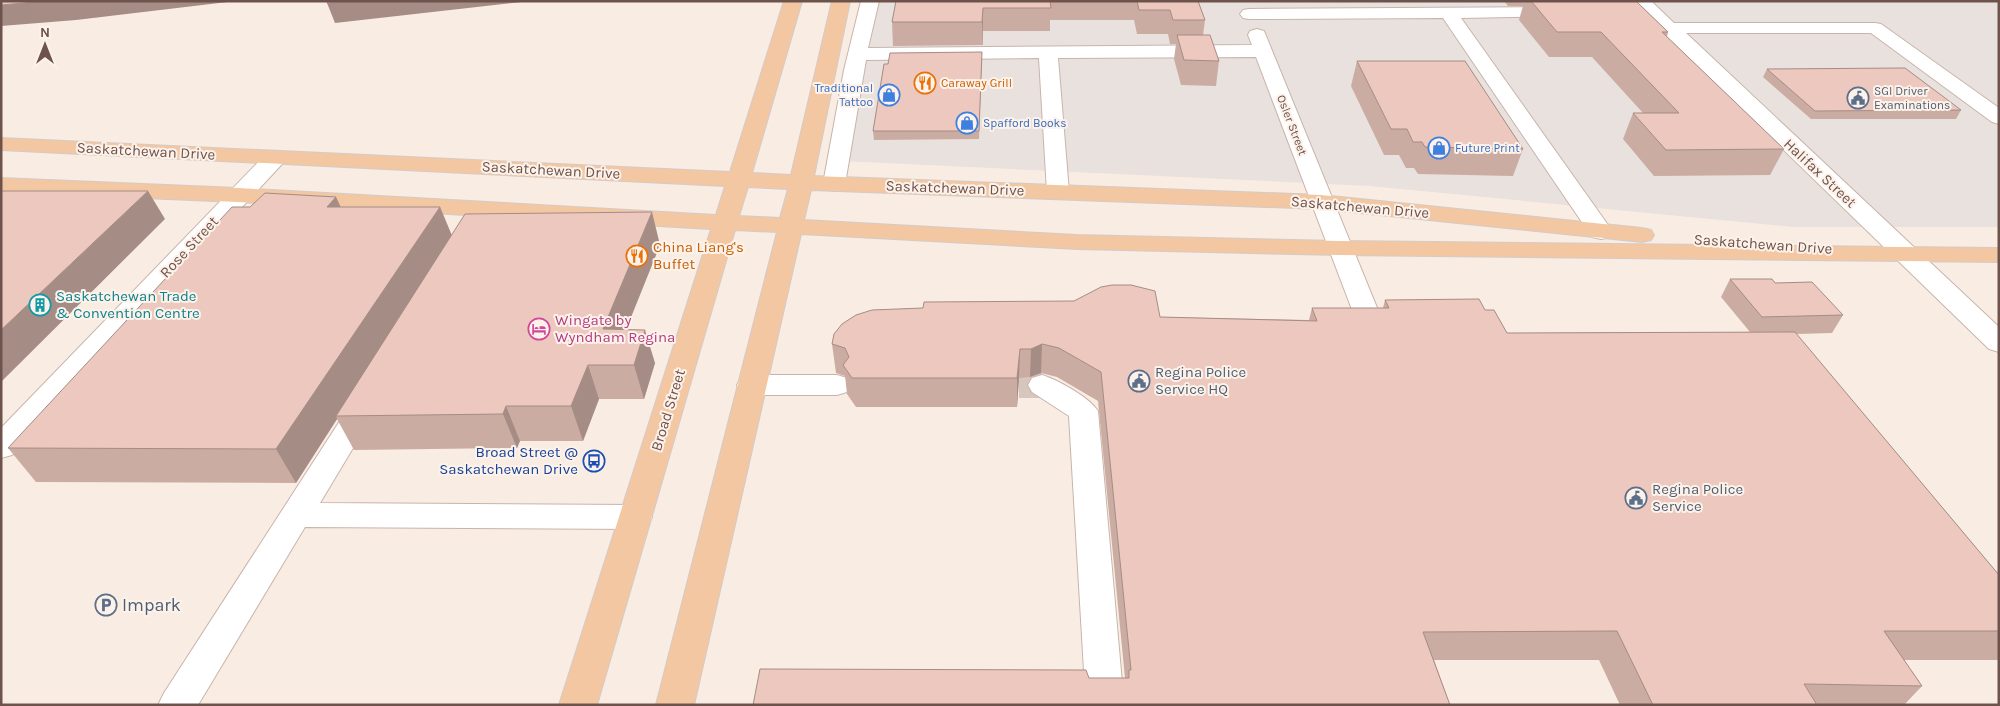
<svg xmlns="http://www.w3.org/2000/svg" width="2000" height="706" font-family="Karla,sans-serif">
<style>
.industrial{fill:#e9e1dd}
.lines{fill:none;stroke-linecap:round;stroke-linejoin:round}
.minor-tunnel{stroke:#d6c6bd;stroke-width:26;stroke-dasharray:26 12;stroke-linecap:butt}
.minor-casing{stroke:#c9b4ab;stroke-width:2}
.major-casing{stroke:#d4cbc9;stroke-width:2}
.minor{fill:#fff;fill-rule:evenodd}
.major{fill:#f2c7a2;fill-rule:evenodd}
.wall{fill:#cbaca3}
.shaded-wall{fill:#a58c85}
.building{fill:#ecc8be;stroke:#a58c85}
.labels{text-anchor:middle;stroke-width:4;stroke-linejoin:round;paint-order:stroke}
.far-food-label{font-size:12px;fill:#c56008;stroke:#fdf2e9;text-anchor:start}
.far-shop-label{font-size:12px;fill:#366cbe;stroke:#fdf2e9;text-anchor:start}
.far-service-label{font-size:12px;fill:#4e5e75;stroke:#fdf2e9;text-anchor:start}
.far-street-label{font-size:12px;fill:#6e534c;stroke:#fdf2e9}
.street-label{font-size:15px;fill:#6e534c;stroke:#fdf2e9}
.food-label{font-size:15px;fill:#c56008;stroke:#fdf2e9;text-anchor:start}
.culture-label{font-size:15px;fill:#0d838f;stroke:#fdf2e9;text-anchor:start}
.hotel-label{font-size:15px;fill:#b23c85;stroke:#fdf2e9;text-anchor:start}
.service-label{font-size:15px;fill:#4e5e75;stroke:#fdf2e9;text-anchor:start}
.transit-label{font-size:15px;fill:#164399;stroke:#fdf2e9;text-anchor:end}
.near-service-label{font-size:18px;fill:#4e5e75;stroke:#fdf2e9;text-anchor:start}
</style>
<rect width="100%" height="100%" fill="#f9ede3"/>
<polygon class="industrial" points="872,1 1999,1 1999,227 1793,227 1370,186 842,161"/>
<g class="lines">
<polyline class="minor-tunnel" points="981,385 1042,385"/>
<g class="minor-casing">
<g id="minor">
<polygon points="861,1 879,1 868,48 1252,45 1248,35 1250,31 1257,29 1264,31 1380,315 1376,321 1367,323 1358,321 1354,315 1256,57 1058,58 1069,192 1066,197 1058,199 1050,197 1047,192 1039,58 866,60 845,184 842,189 834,191 826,189 823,184 844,70"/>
<polygon points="1632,1 1651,1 1674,23 1875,23 1881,24 1999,108 1999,124 1992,122 1871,33 1686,33 1999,327 1999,352 1989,349 1662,32"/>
<polygon points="1558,7 1564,8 1567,12 1564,16 1461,18 1613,232 1610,237 1601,239 1592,237 1443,18 1249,19 1243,18 1240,14 1243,10 1249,9"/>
<polygon points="275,151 283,153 286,158 283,163 12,455 1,458 1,428 267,153"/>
<polygon points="751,375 837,375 847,378 851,385 847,392 837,395 751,395 741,392 737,385 741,378"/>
<path d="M 1042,375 C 1058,380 1089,397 1098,411 L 1124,705 L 1086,705 L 1069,416 L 1032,392 L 1028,385 L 1032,378 Z"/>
<polygon points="366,393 376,396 380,403 320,503 636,505 647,508 652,517 647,526 636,529 305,527 198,705 158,705 164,693 356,396"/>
</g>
</g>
<g class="major-casing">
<path id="major" d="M 784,1 L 802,1 L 752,173 L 791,175 L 832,1 L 850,1 L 814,176 L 1321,195 L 1642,228 L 1651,230 L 1654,235 L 1651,240 L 1642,242 L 1321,209 L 811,190 L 804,220 L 1077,235 L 1339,241 L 1999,248 L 1999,262 L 1339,255 L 1077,249 L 801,234 L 694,705 L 656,705 L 777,232 L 735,230 L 597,705 L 559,705 L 711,229 L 238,202 L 1,192 L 1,178 L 238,188 L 716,215 L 725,186 L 1,150 L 1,138 L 730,172 ZM 748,187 L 788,189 L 780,218 L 739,216 Z"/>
</g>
<use href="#minor" class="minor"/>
<use href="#major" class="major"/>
</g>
<g class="wall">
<polygon points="896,1 1198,1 1205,20 1203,35 1219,61 1216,86 1181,85 1174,59 1176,44 1170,44 1168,34 1137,34 1134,20 1050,20 1050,31 983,31 983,45 893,46 892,22"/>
<polygon points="1504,1 1636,1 1668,32 1667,37 1784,149 1770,175 1654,176 1623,139 1633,113 1643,113 1592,57 1549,57 1519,20 1523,6 1508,6"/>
<polygon points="982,52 979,139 874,140 873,131 888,64"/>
<polygon points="1357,61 1523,149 1513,176 1418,174 1414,168 1406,168 1399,155 1384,155 1351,86"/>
<polygon points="1767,69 1961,110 1956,119 1811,119 1763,77"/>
<polygon points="336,197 340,207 440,207 451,235 660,245 626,329 655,363 644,399 599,399 583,441 520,441 517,448 354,450 337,419 296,483 36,482 8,448 250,207"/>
<polygon points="1730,279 1775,283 1843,315 1832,333 1796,334 1999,575 1999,660 1904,660 1922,686 1904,705 1620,705 1599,660 1434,660 1450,705 1089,678 1125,678 1098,401 1057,377 1041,373 1030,377 1019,378 1017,407 856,407 847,394 845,376 836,373 832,344 1160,317 1309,320 1312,308 1383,308 1385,300 1485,310 1507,333 1750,332 1721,297"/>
</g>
<g class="shaded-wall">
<polygon points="46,1 236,1 76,20 1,26 1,5"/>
<polygon points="344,1 530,1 335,23 327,3"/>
<polygon points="983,8 983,45 982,22"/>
<polygon points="148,191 165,219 1,382 1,330"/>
<polygon points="336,197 351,229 327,207"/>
<polygon points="440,207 453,238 336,416 337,419 296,483 276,449"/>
<polygon points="652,212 660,245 613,362 603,329"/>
<polygon points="645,330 655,363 644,399 634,365"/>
<polygon points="1042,344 1041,373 1030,377 1031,349"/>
<polygon points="1020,349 1019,378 1017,407 1017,378"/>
<polygon points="588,365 599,399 583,441 571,406"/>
<polygon points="506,406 520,441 517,448 503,414"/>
</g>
<g class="building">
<polygon points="1,1 46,1 1,5"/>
<polygon points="328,1 344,1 327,3"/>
<polygon points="896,1 1050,1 1051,8 983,8 982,22 892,22"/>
<polygon points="1137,1 1198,1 1205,20 1173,20 1170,10 1139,10"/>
<polygon points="1531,1 1636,1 1668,32 1662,32 1784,149 1666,150 1633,113 1679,113 1601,32 1557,32"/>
<polygon points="1177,35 1210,35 1219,61 1184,60"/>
<polygon points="982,52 979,131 873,131 884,64 888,64 890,53"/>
<polygon points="1357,61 1465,61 1523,149 1425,147 1422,142 1413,142 1407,129 1391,129"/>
<polygon points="1905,68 1961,110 1815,111 1767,69"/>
<polygon points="1,191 148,191 1,330"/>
<polygon points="265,193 336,197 327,207 440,207 276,449 8,448 232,207 250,207"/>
<polygon points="652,212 603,329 645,330 634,365 588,365 571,406 506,406 503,414 336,416 465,214"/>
<polygon points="1730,279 1772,279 1775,283 1812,282 1843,315 1762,317"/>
<polygon points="1112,285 1131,285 1155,291 1160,317 1317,321 1312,308 1389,308 1385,300 1479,299 1485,310 1494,310 1507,333 1795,332 1999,575 1999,631 1884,631 1922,686 1804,684 1817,705 1653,705 1617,631 1423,632 1450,705 753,705 760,669 1086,670 1089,678 1129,678 1129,670 1131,670 1101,372 1059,348 1042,344 1031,349 1020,349 1017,378 852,378 843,365 849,357 845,348 832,344 834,334 842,324 856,315 872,310 923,308 924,302 1074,301 1101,287"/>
</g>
<defs>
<g id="restaurant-ring" transform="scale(1.125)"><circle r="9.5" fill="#fdf2e9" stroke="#e8710a" stroke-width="1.5"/><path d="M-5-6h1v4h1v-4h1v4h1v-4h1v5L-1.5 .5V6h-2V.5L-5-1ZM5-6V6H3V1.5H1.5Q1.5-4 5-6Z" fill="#e8710a"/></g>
<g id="shop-ring" transform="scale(1.125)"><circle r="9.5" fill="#fdf2e9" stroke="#3f7fe0" stroke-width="1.5"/><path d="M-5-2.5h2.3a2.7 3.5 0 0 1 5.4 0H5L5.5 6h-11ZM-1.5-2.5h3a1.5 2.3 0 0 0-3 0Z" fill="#3f7fe0"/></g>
<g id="civic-ring" transform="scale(1.125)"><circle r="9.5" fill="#fdf2e9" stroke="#5c6f8a" stroke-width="1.5"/><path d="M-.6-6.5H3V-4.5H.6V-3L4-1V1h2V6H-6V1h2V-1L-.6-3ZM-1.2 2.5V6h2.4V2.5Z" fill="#5c6f8a"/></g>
<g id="building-ring" transform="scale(1.125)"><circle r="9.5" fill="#fdf2e9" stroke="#0f9aa8" stroke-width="1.5"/><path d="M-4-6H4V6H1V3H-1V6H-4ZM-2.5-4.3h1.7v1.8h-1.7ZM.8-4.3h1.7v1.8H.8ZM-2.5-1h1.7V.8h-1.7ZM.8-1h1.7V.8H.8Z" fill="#0f9aa8"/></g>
<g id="hotel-ring" transform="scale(1.125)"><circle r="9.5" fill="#fdf2e9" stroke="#d1479c" stroke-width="1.5"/><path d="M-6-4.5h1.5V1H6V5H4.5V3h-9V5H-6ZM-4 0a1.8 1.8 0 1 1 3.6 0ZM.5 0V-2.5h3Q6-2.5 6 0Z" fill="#d1479c"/></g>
<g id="bus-ring" transform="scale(1.125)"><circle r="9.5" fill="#fdf2e9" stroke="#1a4fb4" stroke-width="1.5"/><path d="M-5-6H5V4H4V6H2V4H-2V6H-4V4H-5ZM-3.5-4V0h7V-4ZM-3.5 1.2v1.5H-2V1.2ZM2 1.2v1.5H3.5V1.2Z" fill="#1a4fb4"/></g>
<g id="parking-ring" transform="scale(1.125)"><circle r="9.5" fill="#fdf2e9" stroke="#5c6f8a" stroke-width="1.5"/><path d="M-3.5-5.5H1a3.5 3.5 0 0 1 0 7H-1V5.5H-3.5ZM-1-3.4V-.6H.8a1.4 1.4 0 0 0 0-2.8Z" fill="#5c6f8a"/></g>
</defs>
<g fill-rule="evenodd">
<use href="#restaurant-ring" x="925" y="83"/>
<use href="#shop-ring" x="889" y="95"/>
<use href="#civic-ring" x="1858" y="98"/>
<use href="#shop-ring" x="967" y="123"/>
<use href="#shop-ring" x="1439" y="148"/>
<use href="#restaurant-ring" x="637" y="256"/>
<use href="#building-ring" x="40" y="305"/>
<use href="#hotel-ring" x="539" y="329"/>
<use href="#civic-ring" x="1139" y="381"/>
<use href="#bus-ring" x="594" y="461"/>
<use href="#civic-ring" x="1636" y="498"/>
<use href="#parking-ring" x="106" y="605"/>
</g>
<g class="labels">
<g class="far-food-label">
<text x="941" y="87">Caraway Grill</text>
</g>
<g class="far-shop-label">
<text x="873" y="92" text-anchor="end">Traditional<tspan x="873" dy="14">Tattoo</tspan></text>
<text x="983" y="127">Spafford Books</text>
<text x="1455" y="152">Future Print</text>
</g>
<g class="far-service-label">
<text x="1874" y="95">SGI Driver<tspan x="1874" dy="14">Examinations</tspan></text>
</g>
<g class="far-street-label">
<text transform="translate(1292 125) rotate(69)" y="4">Osler Street</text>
</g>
<g class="street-label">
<text transform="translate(146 151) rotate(3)" y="5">Saskatchewan Drive</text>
<text transform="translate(551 170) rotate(3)" y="5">Saskatchewan Drive</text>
<text transform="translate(1820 173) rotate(43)" y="5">Halifax Street</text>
<text transform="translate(955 188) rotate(2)" y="5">Saskatchewan Drive</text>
<text transform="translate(1360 207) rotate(5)" y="5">Saskatchewan Drive</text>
<text transform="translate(1763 244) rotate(4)" y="5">Saskatchewan Drive</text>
<text transform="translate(189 247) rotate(-47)" y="5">Rose Street</text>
<text transform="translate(668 410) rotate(-73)" y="5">Broad Street</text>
</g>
<g class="food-label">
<text x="653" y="252">China Liang's<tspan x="653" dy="17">Buffet</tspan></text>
</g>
<g class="culture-label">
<text x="56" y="301">Saskatchewan Trade<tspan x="56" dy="17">&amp; Convention Centre</tspan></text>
</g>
<g class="hotel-label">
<text x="555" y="325">Wingate by<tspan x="555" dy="17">Wyndham Regina</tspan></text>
</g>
<g class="service-label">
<text x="1155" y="377">Regina Police<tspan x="1155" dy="17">Service HQ</tspan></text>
<text x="1652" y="494">Regina Police<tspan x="1652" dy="17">Service</tspan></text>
</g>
<g class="transit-label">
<text x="578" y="457">Broad Street @<tspan x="578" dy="17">Saskatchewan Drive</tspan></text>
</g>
<g class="near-service-label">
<text x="122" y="611">Impark</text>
</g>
</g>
<rect width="2000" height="706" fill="none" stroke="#6e534c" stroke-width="5"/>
<g transform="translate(45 45)" stroke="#fdf2e9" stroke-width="4" paint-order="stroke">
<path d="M0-4L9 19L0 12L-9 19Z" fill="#6e534c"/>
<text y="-8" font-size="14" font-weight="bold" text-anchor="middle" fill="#6e534c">N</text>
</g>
</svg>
